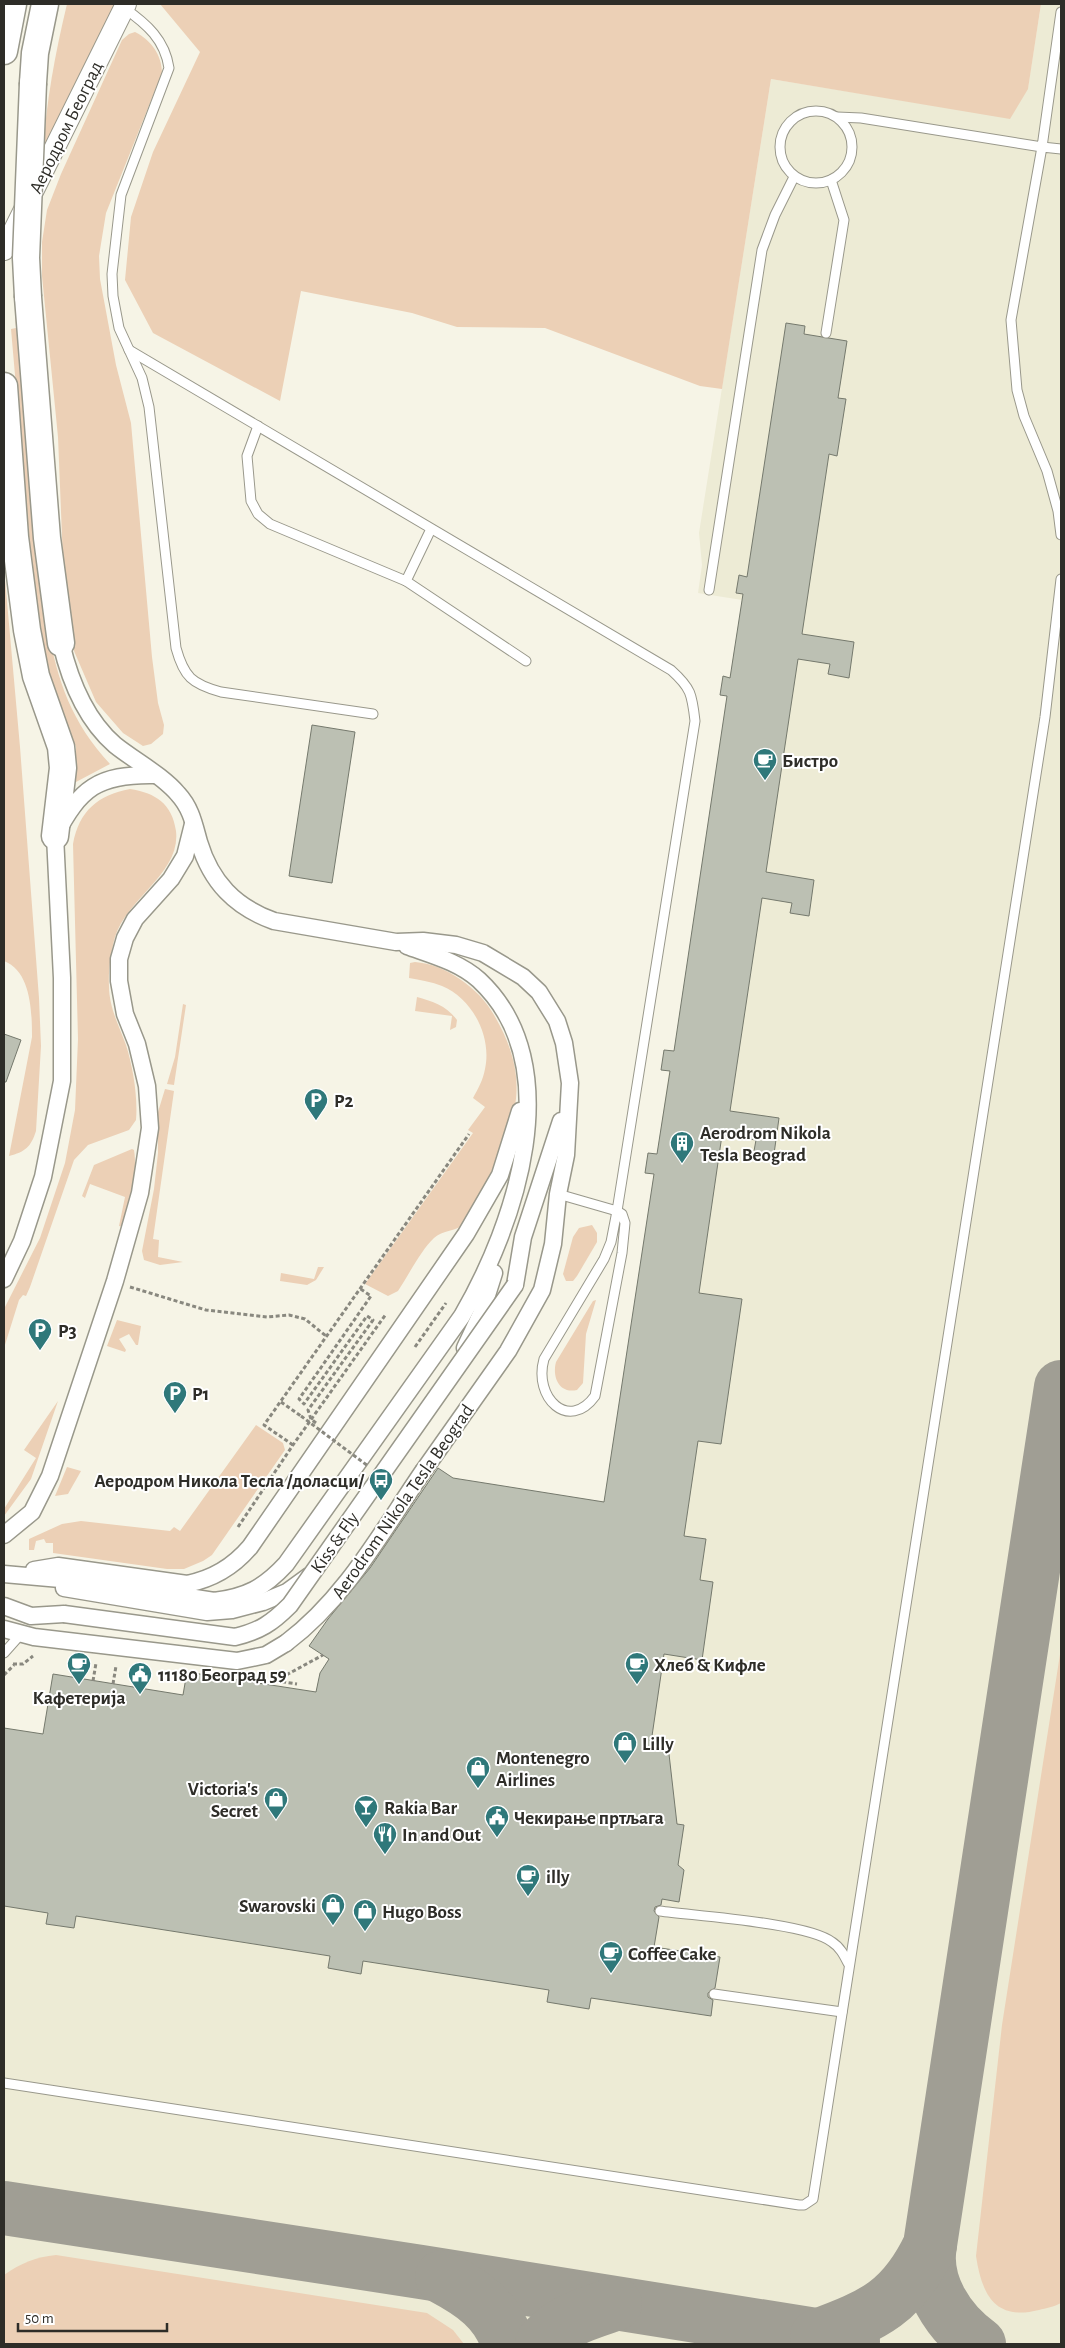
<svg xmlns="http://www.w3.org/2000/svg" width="1065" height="2348" font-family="'Alegreya Sans',sans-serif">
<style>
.built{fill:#edebd5}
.green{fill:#ecd0b6}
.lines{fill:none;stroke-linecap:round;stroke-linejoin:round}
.taxiway{stroke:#a09e94;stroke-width:54}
.building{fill:#bcc0b3;stroke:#75796d}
.service-casing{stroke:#99988b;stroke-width:11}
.minor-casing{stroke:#99988b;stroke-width:19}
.tertiary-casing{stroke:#99988b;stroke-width:22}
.primary-casing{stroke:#99988b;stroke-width:29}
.path{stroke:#89887f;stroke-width:3;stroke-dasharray:4 2.5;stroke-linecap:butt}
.service{stroke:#fff;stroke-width:9}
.minor{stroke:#fff;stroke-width:16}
.tertiary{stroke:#fff;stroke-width:20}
.primary{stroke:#fff;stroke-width:26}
.minor-bridge-casing{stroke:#99988b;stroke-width:19;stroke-linecap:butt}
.primary-bridge-casing{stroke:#99988b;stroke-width:29;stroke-linecap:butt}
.path-bridge{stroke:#89887f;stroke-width:3;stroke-dasharray:4 2.5;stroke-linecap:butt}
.minor-bridge{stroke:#fff;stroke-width:16}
.primary-bridge{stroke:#fff;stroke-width:26}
.labels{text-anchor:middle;stroke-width:4;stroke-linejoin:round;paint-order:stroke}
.street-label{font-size:19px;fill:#2e2d28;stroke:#fff}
.poi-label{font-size:19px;font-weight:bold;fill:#2e2d28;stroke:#fff;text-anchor:start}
</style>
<rect width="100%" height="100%" fill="#f6f4e6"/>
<polygon class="built" points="1041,4 1061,4 1061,2344 4,2344 4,1728 43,1734 53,1674 182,1695 187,1672 316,1692 320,1673 453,1479 604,1502 654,1174 645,1173 648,1153 657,1154 669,1071 661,1070 664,1050 674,1051 727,696 723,676 730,677 742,600 698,593 702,565 699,533 771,79 1010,118 1028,88"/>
<g class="green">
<path d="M 67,4 L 119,4 L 43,153 C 46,102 55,54 67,4 Z"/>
<polygon points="160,4 1041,4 1028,89 1010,119 771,79 722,389 700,386 545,328 457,327 412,313 301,291 280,401 153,333 125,280 131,217 153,152 200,52"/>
<path d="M 135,32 C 151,40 162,55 162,73 L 106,213 L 99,256 L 100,279 L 116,365 L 131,423 L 152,657 L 158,703 L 164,725 L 163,734 L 151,744 L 143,746 L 123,733 L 96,702 L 74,651 L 64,586 L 58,437 L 42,276 L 42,242 L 47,210 L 61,174 L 122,40 L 129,34 Z"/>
<path d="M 20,313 L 48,627 C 57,681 72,723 110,764 L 76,782 L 76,747 L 53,689 L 43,657 L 35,605 L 11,329 L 16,328 L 15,314 Z"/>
<path d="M 4,568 L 20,747 L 39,998 L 41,1046 L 36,1131 C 31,1147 25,1152 9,1156 L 32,1037 C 32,1012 31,971 4,961 Z"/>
<path d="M 130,789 C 155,793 172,803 176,831 C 181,873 127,898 115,937 C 111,951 108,972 109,986 C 109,1007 119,1026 126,1045 C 133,1067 138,1097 136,1120 L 129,1130 L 88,1145 L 74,1160 L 30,1287 L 26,1296 L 23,1295 L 19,1300 L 4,1348 L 4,1309 L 40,1238 L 65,1163 L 75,1110 L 78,1039 L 73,844 C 79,811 98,795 130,789 Z"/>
<path d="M 415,962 C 445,964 479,988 494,1015 C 532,1080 517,1120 486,1183 C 480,1195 474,1214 465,1224 C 457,1231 442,1230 434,1238 C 421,1250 408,1276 398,1291 L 388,1296 L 365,1284 L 473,1133 L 468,1130 L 485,1107 L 473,1098 C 478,1089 483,1080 485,1069 C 492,1037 473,999 442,986 C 432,982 420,980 409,978 L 410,963 Z"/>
<path d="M 417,997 C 432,1001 447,1006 457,1020 L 456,1027 L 450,1030 L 452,1016 L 415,1011 Z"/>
<polygon points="183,1004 186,1005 174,1085 167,1084 175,1057"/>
<polygon points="165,1089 174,1091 153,1239 159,1240 158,1257 183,1262 160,1265 144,1260 142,1251 154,1189 158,1153 158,1112"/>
<path d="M 132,1149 L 134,1150 C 138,1174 129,1203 124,1227 L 119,1226 L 125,1197 L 90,1184 L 85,1198 L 82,1196 L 94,1165 Z"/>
<polygon points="592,1225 597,1233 597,1242 577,1276 573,1281 566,1281 563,1274 573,1237 579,1228"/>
<polygon points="318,1267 324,1267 316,1280 307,1285 280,1281 281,1273 314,1279"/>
<path d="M 596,1300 L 586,1334 L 583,1383 L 577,1390 C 559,1394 552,1377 556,1362 L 593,1301 Z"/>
<polygon points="117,1320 141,1326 138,1345 136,1345 129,1334 119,1339 126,1350 125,1352 107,1346"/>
<polygon points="58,1401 31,1479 4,1516 4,1509 36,1458 24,1450"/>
<polygon points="256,1425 283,1443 285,1450 212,1555 203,1561 184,1569 167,1569 53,1553 53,1543 46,1543 44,1539 36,1541 34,1550 29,1550 29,1539 62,1524 81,1521 170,1531 174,1527 180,1531"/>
<polygon points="67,1467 81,1471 68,1494 55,1496"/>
<path d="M 1061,1648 L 1061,2303 C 1054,2307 1046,2308 1039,2310 C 995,2321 982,2295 976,2256 L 1002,2025 Z"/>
<path d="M 56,2255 L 427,2313 L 453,2330 L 464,2344 L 4,2344 L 4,2275 C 21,2263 36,2257 56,2255 Z"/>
</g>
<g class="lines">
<g class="taxiway">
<polyline points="4,2208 421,2272 853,2341"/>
<path d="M 930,2245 C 923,2284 949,2323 979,2344"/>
<path d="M 442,2277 C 472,2293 498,2310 508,2344"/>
<path d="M 817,2336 C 874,2315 903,2302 930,2245 L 1061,1387"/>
<path d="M 542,2344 C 558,2321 589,2313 615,2304"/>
</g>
</g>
<g class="building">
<polygon points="786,323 805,326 804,334 847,341 838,398 846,399 837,456 829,454 802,634 854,642 849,678 828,674 830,664 798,659 766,872 814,880 809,916 790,913 792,903 762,898 730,1111 779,1118 774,1154 754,1151 756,1140 722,1135 699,1293 742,1299 721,1444 698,1441 684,1536 706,1539 700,1580 713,1582 702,1660 664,1654 652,1736 669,1754 677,1824 684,1825 678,1865 684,1870 679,1902 662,1899 661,1905 655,1907 654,1911 659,1917 654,1947 720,1957 715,1988 708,1993 708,1997 713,2000 711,2016 591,1998 589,2009 547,2002 549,1990 363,1961 361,1974 328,1968 330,1956 76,1916 74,1928 46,1924 48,1913 4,1906 4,1728 43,1734 53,1674 183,1695 187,1672 316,1692 320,1673 329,1659 309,1646 328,1619 370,1568 438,1468 453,1478 604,1502 654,1174 645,1173 648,1153 657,1154 670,1071 661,1070 664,1050 674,1051 727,696 720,695 723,676 730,678 743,594 736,593 739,575 747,577"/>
<polygon points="312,725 355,732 332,883 289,876"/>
<polygon points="4,1034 21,1040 6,1082 4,1082"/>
</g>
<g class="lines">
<g class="service-casing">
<g id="service">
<path d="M 124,8 C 147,24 165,40 169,68 L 121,195 L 112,274 L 113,296 L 119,328 L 142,378 L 149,407 L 176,648 C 184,677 192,684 221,692 L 373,714"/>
<circle cx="816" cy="147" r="36"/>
<polyline points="837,117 861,118 1042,147 1061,12"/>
<polyline points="1061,149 1042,147 1011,320 1017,390 1024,416 1047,471 1058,511 1061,535"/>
<polyline points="826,333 844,220 831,180"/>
<path d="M 129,350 L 671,670 C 691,688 692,694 695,721 L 617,1211 L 558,1194"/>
<polyline points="258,426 247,456 251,501 258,514 270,524 406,581 431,529"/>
<polyline points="406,581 526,661"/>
<polyline points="709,590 762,250 775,215 794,177"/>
<path d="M 617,1211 L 622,1214 L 625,1223 L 622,1253 L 595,1396 C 569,1432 533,1398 544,1359 L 604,1259 L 611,1242 Z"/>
<polyline points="4,1653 20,1635"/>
<path d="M 660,1911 C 696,1916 808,1923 832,1942 C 840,1947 844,1955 848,1963"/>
<polyline points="714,1994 842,2012"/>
<polyline points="4,2083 799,2205 804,2205 813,2199 1045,717 1061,579"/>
</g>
</g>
<g class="minor-casing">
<g id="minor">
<path d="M 61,643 C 70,681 85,719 115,745 C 135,761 162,775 178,794 C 191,808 194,824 199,842 C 211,882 235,907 274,921 L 396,942 L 423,941 L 456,945 L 483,953 L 523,977 L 539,992 L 557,1021 L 564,1043 L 570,1083 L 566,1155 L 558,1194 L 553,1244 L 542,1290 L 508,1351 L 424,1470"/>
<path d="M 4,1279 L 22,1241 L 43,1177 L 62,1081 L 62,978 L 55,836 C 80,788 98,774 154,775"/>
<polyline points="515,1285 523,1237 561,1121"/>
<polyline points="465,1348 481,1314 494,1273"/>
<polyline points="4,1535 32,1512 50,1476 115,1281 140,1193 150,1128 147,1086 137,1044 125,1014 119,981 119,959 125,938 135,919 171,879 185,856 193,824"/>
<path d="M 34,1570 L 58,1566 L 187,1584 C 213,1579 233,1567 250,1547 L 466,1234 L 500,1175 L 520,1111"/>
<path d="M 4,1574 L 94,1582 L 214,1601 C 246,1597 264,1588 286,1564 L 462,1316 C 515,1225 570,1065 479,980 C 459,962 432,955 407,946"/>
<polyline points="64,1588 207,1612 232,1610 263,1602 287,1592 309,1576"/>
<polyline points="4,1606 31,1616 64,1614"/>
<polyline points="4,1629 34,1637 237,1661 266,1655 286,1643"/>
</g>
</g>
<g class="tertiary-casing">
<polyline id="tertiary" points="4,250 126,4"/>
</g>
<g class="primary-casing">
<g id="primary">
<polyline points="4,51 13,4"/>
<polyline points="33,83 35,53 45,4"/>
<polyline points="28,297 47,538 61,643"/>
<polyline points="4,386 15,537 27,630 36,676 61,747 63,768 55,836"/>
</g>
</g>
<g class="path">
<polyline points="130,1287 206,1310 267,1317 289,1315 305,1319 326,1336"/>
<polyline points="415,1347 446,1303"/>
<polyline points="281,1402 301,1416"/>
<polyline points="316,1423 311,1419 308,1410 373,1320 367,1316 304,1404 299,1399 371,1296 359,1288"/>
<polyline points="293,1445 264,1425 469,1134"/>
<polyline points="238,1527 293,1445 386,1314"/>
<polyline points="13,1664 23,1664 33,1656"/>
<polyline points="4,1675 14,1665"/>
<polyline points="250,1677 297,1684"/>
<polyline points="93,1681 96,1663"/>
<polyline points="275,1681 323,1655"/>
<polyline points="113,1684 116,1666"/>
</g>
<use href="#service" class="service"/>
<use href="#minor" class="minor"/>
<use href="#tertiary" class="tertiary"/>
<use href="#primary" class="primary"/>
<g class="minor-bridge-casing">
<g id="minor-bridge">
<path d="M 64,1614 L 235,1637 C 260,1631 272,1623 290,1605 L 515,1285"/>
<path d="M 286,1643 C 346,1598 382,1531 424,1470"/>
</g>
</g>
<g class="primary-bridge-casing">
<polyline id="primary-bridge" points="28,297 26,258 33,83"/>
</g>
<polyline class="path-bridge" points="301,1416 368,1466"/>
<use href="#minor-bridge" class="minor-bridge"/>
<use href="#primary-bridge" class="primary-bridge"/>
</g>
<defs>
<g id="cafe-pin" transform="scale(1.25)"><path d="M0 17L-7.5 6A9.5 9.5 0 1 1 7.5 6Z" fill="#2f787a" stroke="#fff"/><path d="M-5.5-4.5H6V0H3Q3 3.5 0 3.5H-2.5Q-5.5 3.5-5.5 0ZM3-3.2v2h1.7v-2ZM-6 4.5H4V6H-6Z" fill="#fff"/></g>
<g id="parking-pin" transform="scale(1.25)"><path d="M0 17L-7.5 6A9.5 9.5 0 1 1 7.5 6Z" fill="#2f787a" stroke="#fff"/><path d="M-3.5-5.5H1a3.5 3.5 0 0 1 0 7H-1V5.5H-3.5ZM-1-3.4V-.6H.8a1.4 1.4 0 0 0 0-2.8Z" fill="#fff"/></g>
<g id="building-pin" transform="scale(1.25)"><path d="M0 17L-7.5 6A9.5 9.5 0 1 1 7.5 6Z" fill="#2f787a" stroke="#fff"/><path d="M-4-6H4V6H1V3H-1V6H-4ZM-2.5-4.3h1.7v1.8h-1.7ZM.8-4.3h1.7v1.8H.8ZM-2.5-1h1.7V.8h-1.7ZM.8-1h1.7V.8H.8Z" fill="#fff"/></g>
<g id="bus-pin" transform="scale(1.25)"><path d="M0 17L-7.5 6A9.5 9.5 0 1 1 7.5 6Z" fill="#2f787a" stroke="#fff"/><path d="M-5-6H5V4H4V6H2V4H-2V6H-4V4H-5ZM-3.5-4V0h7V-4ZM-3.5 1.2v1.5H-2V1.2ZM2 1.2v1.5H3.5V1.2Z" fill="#fff"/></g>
<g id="civic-pin" transform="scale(1.25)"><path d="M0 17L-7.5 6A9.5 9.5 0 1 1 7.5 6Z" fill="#2f787a" stroke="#fff"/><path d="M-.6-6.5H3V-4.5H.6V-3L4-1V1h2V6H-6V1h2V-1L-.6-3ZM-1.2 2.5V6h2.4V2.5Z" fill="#fff"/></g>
<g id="shop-pin" transform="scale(1.25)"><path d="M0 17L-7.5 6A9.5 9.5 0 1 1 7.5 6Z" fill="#2f787a" stroke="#fff"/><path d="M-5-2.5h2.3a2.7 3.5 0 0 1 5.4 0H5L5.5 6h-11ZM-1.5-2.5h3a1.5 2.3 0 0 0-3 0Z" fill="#fff"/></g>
<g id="bar-pin" transform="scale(1.25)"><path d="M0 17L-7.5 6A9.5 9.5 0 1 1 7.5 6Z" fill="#2f787a" stroke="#fff"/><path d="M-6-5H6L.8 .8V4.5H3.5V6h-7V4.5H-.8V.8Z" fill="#fff"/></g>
<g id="restaurant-pin" transform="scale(1.25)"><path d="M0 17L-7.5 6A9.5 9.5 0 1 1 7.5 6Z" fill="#2f787a" stroke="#fff"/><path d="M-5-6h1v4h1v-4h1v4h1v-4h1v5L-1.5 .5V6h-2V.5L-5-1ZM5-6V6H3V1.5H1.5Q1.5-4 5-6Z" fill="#fff"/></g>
</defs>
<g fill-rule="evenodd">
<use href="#cafe-pin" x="765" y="760"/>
<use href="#parking-pin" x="316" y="1100"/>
<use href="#building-pin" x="682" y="1143"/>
<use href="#parking-pin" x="40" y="1330"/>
<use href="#parking-pin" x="175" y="1393"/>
<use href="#bus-pin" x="381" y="1480"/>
<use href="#cafe-pin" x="79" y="1664"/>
<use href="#cafe-pin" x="637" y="1664"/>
<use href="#civic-pin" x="140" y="1674"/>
<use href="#shop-pin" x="625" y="1743"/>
<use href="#shop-pin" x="478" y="1768"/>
<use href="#shop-pin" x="276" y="1799"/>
<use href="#bar-pin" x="366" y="1807"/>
<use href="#civic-pin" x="497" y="1817"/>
<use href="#restaurant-pin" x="385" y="1834"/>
<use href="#cafe-pin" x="528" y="1876"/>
<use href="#shop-pin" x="333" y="1905"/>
<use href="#shop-pin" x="365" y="1911"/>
<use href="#cafe-pin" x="611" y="1953"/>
</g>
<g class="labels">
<g class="street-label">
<text transform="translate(65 127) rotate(-64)" y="7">Аеродром Београд</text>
<text transform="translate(402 1501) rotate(-55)" y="7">Aerodrom Nikola Tesla Beograd</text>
<text transform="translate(334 1542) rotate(-55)" y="7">Kiss &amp; Fly</text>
</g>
<g class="poi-label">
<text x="782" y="767">Бистро</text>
<text x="334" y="1107">P2</text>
<text x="700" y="1139">Aerodrom Nikola<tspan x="700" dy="22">Tesla Beograd</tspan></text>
<text x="58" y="1337">P3</text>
<text x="192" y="1400">P1</text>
<text x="364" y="1487" text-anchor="end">Аеродром Никола Тесла /доласци/</text>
<text x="654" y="1671">Хлеб &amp; Кифле</text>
<text x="158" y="1681">11180 Београд 59</text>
<text x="79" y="1704" text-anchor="middle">Кафетерија</text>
<text x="642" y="1750">Lilly</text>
<text x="496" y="1764">Montenegro<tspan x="496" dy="22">Airlines</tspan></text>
<text x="258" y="1795" text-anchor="end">Victoria's<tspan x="258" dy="22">Secret</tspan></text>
<text x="384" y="1814">Rakia Bar</text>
<text x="514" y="1824">Чекирање пртљага</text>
<text x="402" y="1841">In and Out</text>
<text x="546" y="1883">illy</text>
<text x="316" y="1912" text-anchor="end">Swarovski</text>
<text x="382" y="1918">Hugo Boss</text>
<text x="628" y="1960">Coffee Cake</text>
</g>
</g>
<rect width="1065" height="2348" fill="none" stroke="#2e2d28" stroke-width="10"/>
<path d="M18 2323v8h149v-8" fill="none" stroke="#2e2d28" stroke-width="2.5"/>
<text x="25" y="2323" font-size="15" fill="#2e2d28" stroke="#ffffff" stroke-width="4" paint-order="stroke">50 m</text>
</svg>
